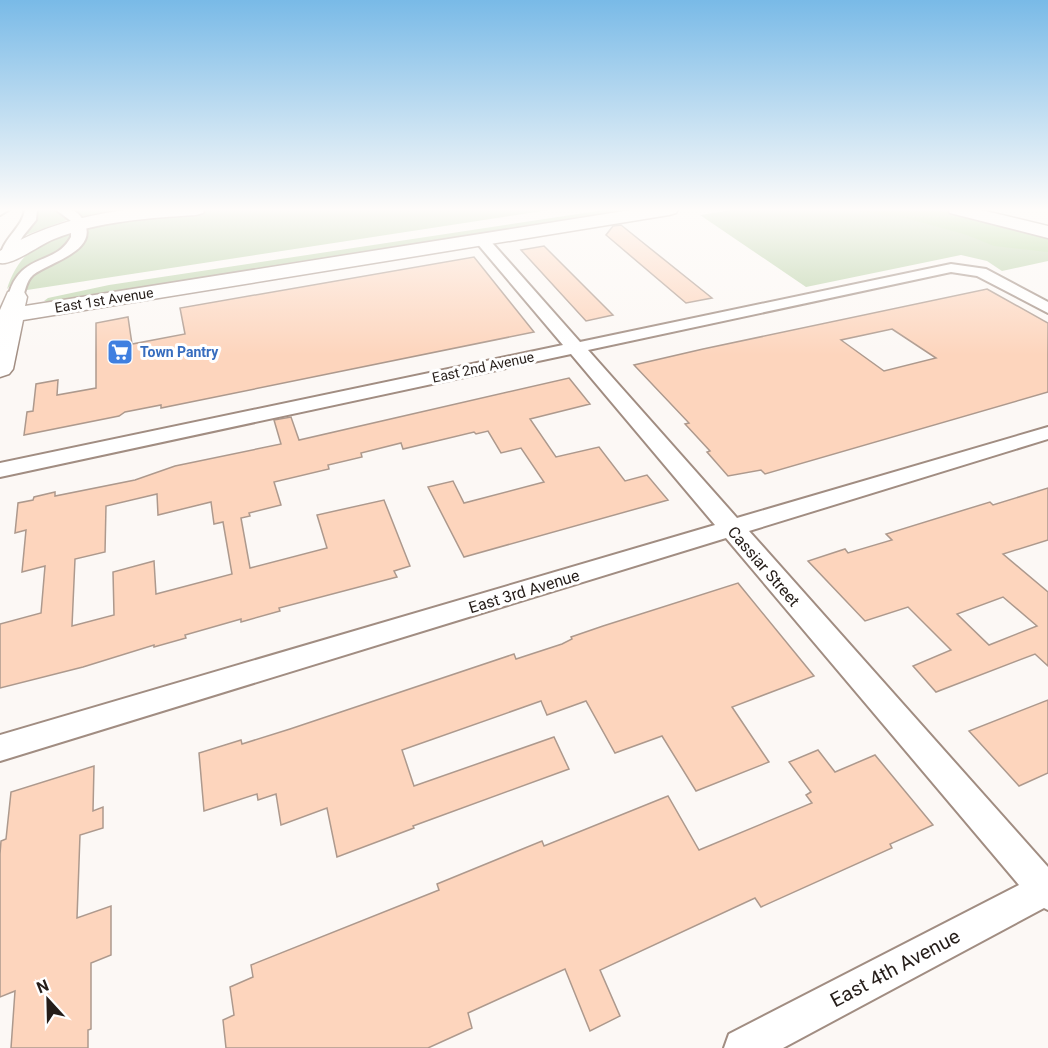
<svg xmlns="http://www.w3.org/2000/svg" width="1048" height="1048" font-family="Roboto,sans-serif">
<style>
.green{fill:#b9d1a6}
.forest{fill:#afd394}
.building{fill:#fdd5bd;stroke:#ad998d;stroke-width:1.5;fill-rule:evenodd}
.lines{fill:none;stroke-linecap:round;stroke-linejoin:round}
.street-casing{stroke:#a18d82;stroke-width:4}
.secondary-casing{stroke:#a18d82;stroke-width:3}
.highway-casing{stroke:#a18d82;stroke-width:3}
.street{fill:#fff;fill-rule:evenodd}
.secondary{fill:#fff;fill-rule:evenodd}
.highway{fill:#fff;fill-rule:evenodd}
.labels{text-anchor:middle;stroke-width:6;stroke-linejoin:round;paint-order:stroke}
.far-street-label{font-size:14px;fill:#251d19;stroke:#fff}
.far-shop-label{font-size:14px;font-weight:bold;fill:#366cbe;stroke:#fff;text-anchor:start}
.street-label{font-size:16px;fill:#251d19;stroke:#fff}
.near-street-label{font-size:20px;fill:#251d19;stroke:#fff}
</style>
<rect width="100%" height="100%" fill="#fcf8f5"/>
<g class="green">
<path d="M 36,209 C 49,209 60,210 67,220 L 26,235 L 38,217 Z"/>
<polygon points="71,209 556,209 27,290 24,288 29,276 77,248 80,216"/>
<polygon points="611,209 639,209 62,301 44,301 48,298 109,285"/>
<polygon points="739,209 943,209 1048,236 1048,261 1002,271 987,261 961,255 806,287 700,215"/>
<path d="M 72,234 C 68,256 38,259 22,271 C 16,276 12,285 7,289 C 17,256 38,240 72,234 Z"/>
</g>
<polygon class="forest" points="843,209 935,209 1048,237 1048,252 994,246 967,235 909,219"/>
<g class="building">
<polygon points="621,225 712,298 686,303 606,235 613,226"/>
<polygon points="544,246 613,315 586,321 521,250"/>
<polygon points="474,257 534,332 161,408 161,405 125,412 119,416 24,435 27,412 33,411 36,384 58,380 57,395 96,388 96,323 128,317 132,344 185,334 180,308"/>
<path d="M 987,289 L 1048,323 L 1048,392 L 765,474 L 761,470 L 728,476 L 707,452 L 710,451 L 685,424 L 689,423 L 634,365 L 703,349 ZM 892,329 L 936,358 L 884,371 L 841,340 Z"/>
<path d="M 569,378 L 590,404 L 530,419 L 556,457 L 599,447 L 625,481 L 647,475 L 668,500 L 464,557 L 428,487 L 453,481 L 464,503 L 544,482 L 521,448 L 501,453 L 488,431 L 476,434 L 474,432 L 403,449 L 401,443 L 361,453 L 362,457 L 328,465 L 329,469 L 274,482 L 281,505 L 249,513 L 250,516 L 241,518 L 250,568 L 327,548 L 317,515 L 384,500 L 410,566 L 394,571 L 397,577 L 279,608 L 280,611 L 241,622 L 241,619 L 185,635 L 186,638 L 154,647 L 154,645 L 83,667 L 0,688 L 0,624 L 41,613 L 45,566 L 22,572 L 26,530 L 15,533 L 18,503 L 33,500 L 34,497 L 55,492 L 55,496 L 135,480 L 175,466 L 281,444 L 274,420 L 291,417 L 299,440 ZM 157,494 L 158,515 L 211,502 L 214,524 L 223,522 L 232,574 L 156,594 L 154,561 L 113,572 L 114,615 L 72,626 L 75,559 L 105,552 L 106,506 Z"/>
<path d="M 1048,488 L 1048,540 L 1003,554 L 1048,592 L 1048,666 L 1035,654 L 936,692 L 913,666 L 951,650 L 908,607 L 865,621 L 808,561 L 845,549 L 848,553 L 892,540 L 886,534 L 990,502 L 993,505 ZM 1003,597 L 1037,626 L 989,645 L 957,614 Z"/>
<polygon points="738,583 814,676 732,707 769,762 696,791 662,736 615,753 586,701 547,715 541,701 402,750 414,786 554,737 569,769 413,826 414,828 337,857 327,808 281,825 276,794 258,800 257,794 204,811 199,753 241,740 242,744 290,729 514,654 516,659 562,644 572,639 571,637 603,626"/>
<polygon points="1048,700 1048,773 1019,786 969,731"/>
<polygon points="818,750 835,772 875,755 933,825 890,844 892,848 761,907 755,898 600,970 620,1016 590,1031 565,969 468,1013 472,1028 428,1048 226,1048 223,1020 234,1015 230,987 253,977 251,965 439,890 437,884 542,841 544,846 668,796 699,850 812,803 806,795 811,792 789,762"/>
<polygon points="94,766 93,811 103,807 103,828 80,835 77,918 111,906 111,955 91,963 91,1029 88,1030 88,1048 11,1048 15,991 0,997 0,854 1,841 6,839 11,792"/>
</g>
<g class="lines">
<g class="street-casing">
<g id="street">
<polygon points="0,209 10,209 0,215"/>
<path d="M 25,209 L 37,209 L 36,220 L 23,236 L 8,261 L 0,261 C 0,239 23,229 25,209 Z"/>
<path d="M 55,209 C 66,208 76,208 83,220 C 101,251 49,262 33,275 C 25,282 26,292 21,300 L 11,300 L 8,297 C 20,251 55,267 71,237 L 71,221 Z"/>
<polygon points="481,235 486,236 580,342 951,264 986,269 1048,302 1048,313 977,276 951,272 588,350 737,518 1048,427 1048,439 749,531 1048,867 1048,910 1044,908 783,1048 724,1048 729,1034 1019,885 726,538 0,761 0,735 715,525 571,354 0,477 0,463 563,345 476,242 474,239 476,236"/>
</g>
</g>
<g class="secondary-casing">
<polygon id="secondary" points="637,209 678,209 676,213 669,215 23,320 13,369 9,374 0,377 0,310 8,292 16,290 24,292 27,297 25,306"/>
</g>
<g class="highway-casing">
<g id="highway">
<path d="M 135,209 L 205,209 L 203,213 L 196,215 C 148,218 99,221 54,239 C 39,245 14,265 0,263 L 0,251 C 42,226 87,214 135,209 Z"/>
<polygon points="948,209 977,209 1048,226 1048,238 950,213"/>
</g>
</g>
<use href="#street" class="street"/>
<use href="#secondary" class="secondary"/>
<use href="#highway" class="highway"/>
</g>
<linearGradient id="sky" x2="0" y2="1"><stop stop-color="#79bae7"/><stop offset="0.59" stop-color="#fefcfa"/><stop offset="1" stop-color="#fefcfa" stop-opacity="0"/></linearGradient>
<rect width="1048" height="355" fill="url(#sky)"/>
<defs>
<g id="supermarket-square" transform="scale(1.35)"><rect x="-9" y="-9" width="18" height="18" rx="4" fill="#3f7fe0" stroke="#fff"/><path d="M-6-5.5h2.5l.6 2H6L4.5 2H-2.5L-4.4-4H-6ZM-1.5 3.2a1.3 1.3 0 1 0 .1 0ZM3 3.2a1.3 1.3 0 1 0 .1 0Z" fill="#fff"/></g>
</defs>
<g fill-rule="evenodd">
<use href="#supermarket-square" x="120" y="352"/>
</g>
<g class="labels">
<g class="far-street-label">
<text transform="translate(104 300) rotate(-9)" y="5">East 1st Avenue</text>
<text transform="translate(483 367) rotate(-12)" y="5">East 2nd Avenue</text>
</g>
<g class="far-shop-label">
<text x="140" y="357">Town Pantry</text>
</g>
<g class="street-label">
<text transform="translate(764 566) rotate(49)" y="6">Cassiar Street</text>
<text transform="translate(524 591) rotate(-17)" y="6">East 3rd Avenue</text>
</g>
<g class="near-street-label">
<text transform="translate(895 968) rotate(-28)" y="7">East 4th Avenue</text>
</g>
</g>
<g transform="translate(48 1000) rotate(338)" stroke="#ffffff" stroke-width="4.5" paint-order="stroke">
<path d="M0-4.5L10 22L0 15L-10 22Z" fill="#251d19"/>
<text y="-9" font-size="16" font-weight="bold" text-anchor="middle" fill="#251d19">N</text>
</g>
</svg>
